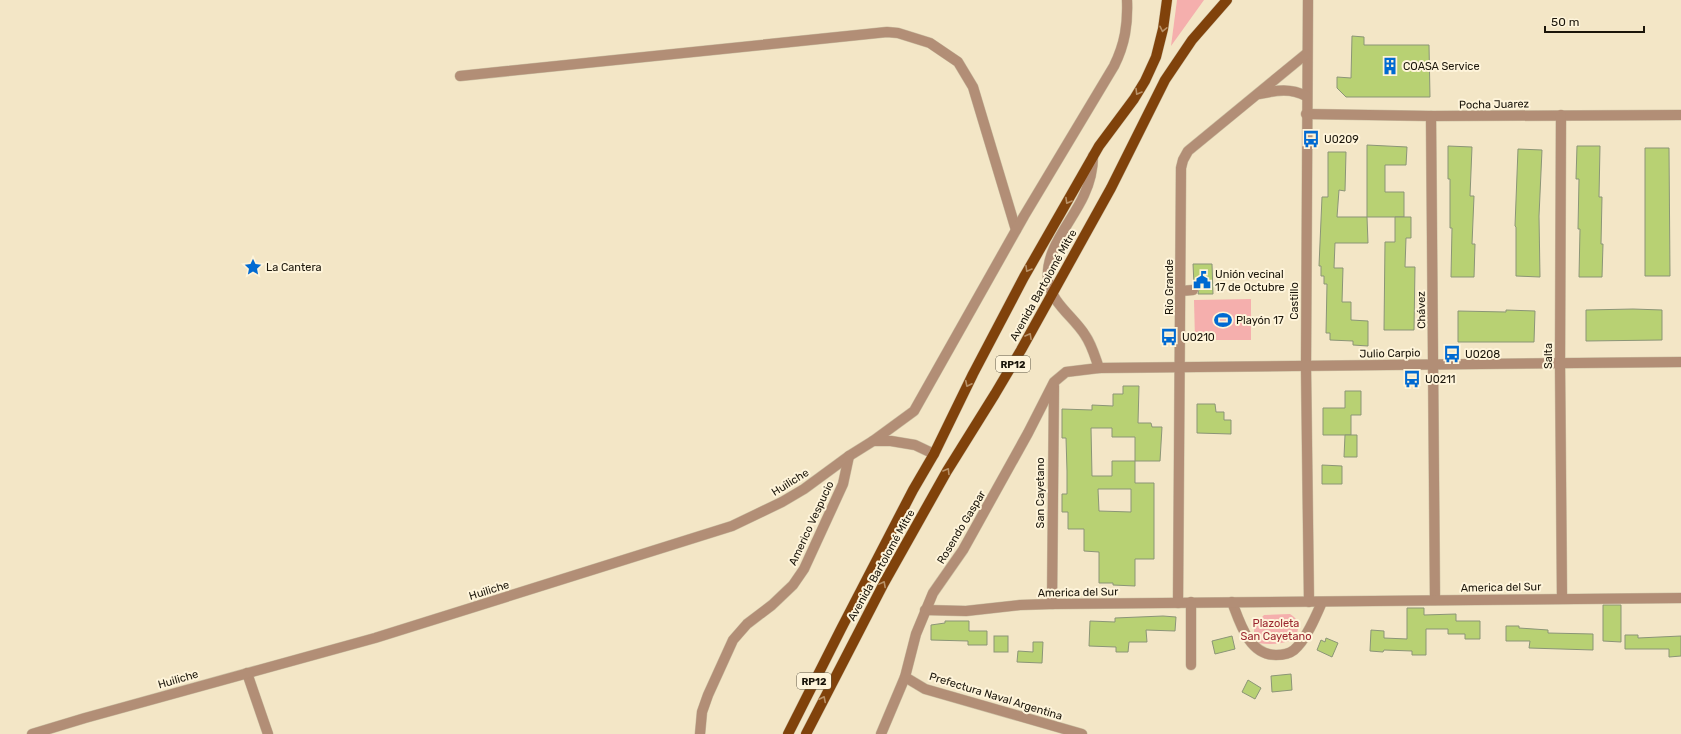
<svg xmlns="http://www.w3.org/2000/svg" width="1681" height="734" font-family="Rubik,sans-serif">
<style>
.green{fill:#f5afad}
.building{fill:#b8d173;stroke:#8b9577;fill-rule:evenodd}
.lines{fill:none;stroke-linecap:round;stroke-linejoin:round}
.minor-casing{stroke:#ccc0a4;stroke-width:11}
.major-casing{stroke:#ccc0a4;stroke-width:11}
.minor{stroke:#b28e76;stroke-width:10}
.major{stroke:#80420b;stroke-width:10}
.oneway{stroke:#b99268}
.labels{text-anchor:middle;stroke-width:4;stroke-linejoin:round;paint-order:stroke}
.shield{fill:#fef4da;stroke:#5e5848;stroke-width:1}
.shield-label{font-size:10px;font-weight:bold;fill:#1a150a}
.poi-label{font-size:11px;fill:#1a150a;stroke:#fef4da;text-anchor:start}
.street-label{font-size:11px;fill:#1a150a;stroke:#fef4da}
.park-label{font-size:11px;fill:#9b252f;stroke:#fef4da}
</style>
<rect width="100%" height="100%" fill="#f3e6c6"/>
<g class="green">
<polygon points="1177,0 1204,0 1171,46"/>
<polygon points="1251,299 1251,340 1195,340 1194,300"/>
<path d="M 1290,614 C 1302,622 1299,627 1295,639 C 1282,644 1272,645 1258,643 C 1250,632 1255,624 1264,615 Z"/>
</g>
<g class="building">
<polygon points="1352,36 1364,37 1364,45 1429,45 1430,97 1346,97 1337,88 1337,77 1351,78"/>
<polygon points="1367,145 1407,147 1406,165 1385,165 1385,192 1404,192 1404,217 1367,217"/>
<polygon points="1448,146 1472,147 1470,196 1474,196 1472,244 1475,244 1474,277 1451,277 1452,228 1450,228 1450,179 1448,179"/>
<polygon points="1577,146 1600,146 1599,197 1602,197 1601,244 1603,244 1602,277 1579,277 1580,229 1578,229 1579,179 1576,179"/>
<polygon points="1645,148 1669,148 1670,276 1645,276"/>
<polygon points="1518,149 1542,150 1539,216 1540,277 1516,276 1516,227 1515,226"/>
<polygon points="1328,152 1346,152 1345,191 1339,190 1337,217 1367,217 1368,243 1335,243 1334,268 1343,268 1342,302 1351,302 1351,320 1368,321 1368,346 1353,345 1353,341 1330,340 1330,333 1326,333 1327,284 1324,284 1324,276 1321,276 1321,266 1319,266 1322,197 1328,197"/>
<polygon points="1395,217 1411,217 1411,238 1406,238 1405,267 1415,267 1414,330 1384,330 1385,242 1395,242"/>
<polygon points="1193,264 1212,264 1213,294 1198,294 1199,289 1198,286 1194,284"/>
<polygon points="1633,309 1662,310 1662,340 1586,341 1586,310"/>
<polygon points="1506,310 1535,311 1534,342 1458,342 1458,311 1506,312"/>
<path d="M 1123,386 L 1139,386 L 1138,423 L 1151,423 L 1152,427 L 1162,427 L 1160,461 L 1135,461 L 1135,483 L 1154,483 L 1154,559 L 1135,559 L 1135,586 L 1113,585 L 1113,583 L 1099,583 L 1099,552 L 1084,551 L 1084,529 L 1068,529 L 1068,512 L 1062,512 L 1062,494 L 1067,494 L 1067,471 L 1066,438 L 1062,438 L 1062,409 L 1092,410 L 1092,405 L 1113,406 L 1113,394 L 1123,394 ZM 1091,428 L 1112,428 L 1112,437 L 1135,437 L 1135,461 L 1112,461 L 1112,476 L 1092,476 ZM 1098,489 L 1131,489 L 1131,512 L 1099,511 Z"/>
<polygon points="1345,391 1361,391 1361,415 1351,415 1351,435 1323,435 1323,408 1345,408"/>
<polygon points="1197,404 1215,404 1216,412 1224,412 1224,420 1231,420 1231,434 1197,433"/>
<polygon points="1345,435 1357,435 1357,457 1344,457"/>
<polygon points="1322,465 1342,466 1342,484 1322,484"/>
<polygon points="1603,605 1621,605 1621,642 1603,641"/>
<polygon points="1407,608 1424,608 1424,615 1456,614 1456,621 1480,621 1480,639 1465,639 1465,634 1448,634 1448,629 1426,629 1426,655 1412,655 1412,651 1384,650 1383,652 1370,651 1371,630 1384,631 1384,638 1407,639"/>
<polygon points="1163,616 1176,617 1175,631 1146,630 1147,642 1129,642 1128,652 1116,652 1116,647 1089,646 1090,621 1115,622 1115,618"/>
<polygon points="945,621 969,621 969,631 987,631 987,645 968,645 968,641 931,640 931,625 945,623"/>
<polygon points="1506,626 1519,626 1519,628 1548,630 1548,633 1593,634 1593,650 1529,648 1530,641 1506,641"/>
<polygon points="1625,635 1638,635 1638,638 1681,636 1681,656 1669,657 1669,649 1625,649"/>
<rect x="994" y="636" width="14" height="16"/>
<polygon points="1232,636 1235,649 1215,654 1212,641"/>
<polygon points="1326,638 1338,643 1332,657 1317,650 1321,640 1325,642"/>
<polygon points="1033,642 1043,642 1042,663 1017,662 1018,651 1033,652"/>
<polygon points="1291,674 1292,690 1272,692 1271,676"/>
<polygon points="1248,680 1261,688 1255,699 1242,692"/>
</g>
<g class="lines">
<g class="minor-casing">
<g id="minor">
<polyline points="1308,0 1306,367 1309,602"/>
<polyline points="460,76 887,32 898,33 930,43 958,62 973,87 1016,230"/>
<path d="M 1260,94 C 1277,90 1291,88 1306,96"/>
<polyline points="1306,114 1431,116 1681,115"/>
<polyline points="1561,115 1560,363 1562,598"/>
<polyline points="1431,116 1435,600"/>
<path d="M 1093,156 C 1093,170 1090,182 1084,195 C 1072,222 1045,248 1048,280 C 1051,303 1074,317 1085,335 C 1092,345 1095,357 1099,368"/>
<polyline points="1181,291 1193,290"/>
<path d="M 873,441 L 914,411 L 1024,216 L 1114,66 C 1125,44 1128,24 1127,0"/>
<path d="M 1232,602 C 1240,623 1249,655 1276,655 C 1282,655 1289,654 1294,650 C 1306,640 1316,616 1322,602"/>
<polyline points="1178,603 1181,168 1183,160 1188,151 1306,54"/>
<polyline points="1052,604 1054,386"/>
<polyline points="925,610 966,611 1020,605 1052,604 1681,598"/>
<polyline points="1191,665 1191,602"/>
<polyline points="247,673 268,734"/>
<polyline points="905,677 925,689 1082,734"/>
<polyline points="32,734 85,718 375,638 732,526 782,502 804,489 849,456 873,441 891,441 915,445 934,454"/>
<polyline points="700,734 702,712 708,695 733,640 747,624 772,605 793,585 804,569 843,484 849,456"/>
<polyline points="881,734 905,677 916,634 933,593 963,550 1028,433 1054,382 1066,372 1099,368 1681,362"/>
</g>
</g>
<g class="major-casing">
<g id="major">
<polyline points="788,734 841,629 913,490 934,454 973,374 1024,277 1099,146 1134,99 1145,81 1156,57 1163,29 1167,0"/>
<polyline points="806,734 884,583 947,471 995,394 1021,350 1111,188 1165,80 1192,40 1227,0"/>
</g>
</g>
<use href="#minor" class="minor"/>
<use href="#major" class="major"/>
</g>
<defs><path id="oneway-chevron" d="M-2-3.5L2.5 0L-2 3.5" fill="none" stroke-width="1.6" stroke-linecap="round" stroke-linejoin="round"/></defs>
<g class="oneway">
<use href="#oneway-chevron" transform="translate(1163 29) rotate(102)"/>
<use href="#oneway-chevron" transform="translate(1138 92) rotate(121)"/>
<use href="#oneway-chevron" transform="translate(1068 201) rotate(120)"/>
<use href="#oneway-chevron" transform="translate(1028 269) rotate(120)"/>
<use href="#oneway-chevron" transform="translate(1029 336) rotate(-61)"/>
<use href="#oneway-chevron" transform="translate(968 384) rotate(116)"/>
<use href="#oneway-chevron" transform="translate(947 471) rotate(-59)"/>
<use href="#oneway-chevron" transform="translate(883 584) rotate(-62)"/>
<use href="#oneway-chevron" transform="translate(823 699) rotate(-63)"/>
</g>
<defs>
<g id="building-bare" transform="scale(1.38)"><path d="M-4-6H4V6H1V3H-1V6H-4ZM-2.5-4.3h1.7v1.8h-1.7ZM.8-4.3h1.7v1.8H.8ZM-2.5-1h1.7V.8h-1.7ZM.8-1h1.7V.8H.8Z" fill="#006ad2" stroke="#fef4da" stroke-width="2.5" paint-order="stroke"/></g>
<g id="bus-bare" transform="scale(1.38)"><path d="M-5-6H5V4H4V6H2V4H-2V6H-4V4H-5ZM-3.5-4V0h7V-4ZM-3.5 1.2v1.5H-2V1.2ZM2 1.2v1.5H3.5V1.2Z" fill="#006ad2" stroke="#fef4da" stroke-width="2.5" paint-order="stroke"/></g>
<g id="sight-bare" transform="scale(1.38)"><path d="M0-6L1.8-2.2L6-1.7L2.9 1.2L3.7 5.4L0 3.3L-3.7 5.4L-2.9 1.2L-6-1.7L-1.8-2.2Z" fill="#006ad2" stroke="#fef4da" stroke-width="2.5" paint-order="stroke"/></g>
<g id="civic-bare" transform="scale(1.38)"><path d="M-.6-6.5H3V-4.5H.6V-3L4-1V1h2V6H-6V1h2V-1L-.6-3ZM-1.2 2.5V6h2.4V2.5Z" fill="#006ad2" stroke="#fef4da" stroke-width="2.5" paint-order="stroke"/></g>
<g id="stadium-bare" transform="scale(1.38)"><path d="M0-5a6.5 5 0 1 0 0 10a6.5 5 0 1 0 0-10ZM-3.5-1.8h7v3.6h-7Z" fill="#006ad2" stroke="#fef4da" stroke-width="2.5" paint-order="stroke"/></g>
</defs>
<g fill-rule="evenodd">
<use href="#building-bare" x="1390" y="66"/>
<use href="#bus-bare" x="1311" y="139"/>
<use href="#sight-bare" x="253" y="267"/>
<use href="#civic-bare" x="1202" y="280"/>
<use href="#stadium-bare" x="1223" y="320"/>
<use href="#bus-bare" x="1169" y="337"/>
<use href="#bus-bare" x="1452" y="354"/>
<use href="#bus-bare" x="1412" y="379"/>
</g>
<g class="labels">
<g class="shield">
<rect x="996" y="356" width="34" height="16" rx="3"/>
<rect x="797" y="673" width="34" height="16" rx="3"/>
</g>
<g class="shield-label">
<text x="1013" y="368">RP12</text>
<text x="814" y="685">RP12</text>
</g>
<g class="poi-label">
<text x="1403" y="70">COASA Service</text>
<text x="1324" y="143">U0209</text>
<text x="266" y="271">La Cantera</text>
<text x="1215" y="278">Unión vecinal<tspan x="1215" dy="13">17 de Octubre</tspan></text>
<text x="1236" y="324">Playón 17</text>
<text x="1182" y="341">U0210</text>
<text x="1465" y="358">U0208</text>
<text x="1425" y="383">U0211</text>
</g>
<g class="street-label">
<text transform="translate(1494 104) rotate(-1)" y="4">Pocha Juarez</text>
<text transform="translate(1043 285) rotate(-61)" y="4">Avenida Bartolomé Mitre</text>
<text transform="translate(1169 287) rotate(-90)" y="4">Río Grande</text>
<text transform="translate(1294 301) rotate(-90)" y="4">Castillo</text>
<text transform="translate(1421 310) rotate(-91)" y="4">Chávez</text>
<text transform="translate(1390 353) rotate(-1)" y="4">Julio Carpio</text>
<text transform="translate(1548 356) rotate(-90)" y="4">Salta</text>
<text transform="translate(790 482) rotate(-32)" y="4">Huiliche</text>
<text transform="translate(1040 493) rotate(-90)" y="4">San Cayetano</text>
<text transform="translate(811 523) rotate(-65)" y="4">Americo Vespucio</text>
<text transform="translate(961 527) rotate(-59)" y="4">Rosendo Gaspar</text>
<text transform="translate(881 565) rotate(-61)" y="4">Avenida Bartolomé Mitre</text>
<text transform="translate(1501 587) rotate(-1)" y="4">America del Sur</text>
<text transform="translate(489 590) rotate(-17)" y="4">Huiliche</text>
<text transform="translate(1078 592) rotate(-1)" y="4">America del Sur</text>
<text transform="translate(178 679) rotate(-16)" y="4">Huiliche</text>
<text transform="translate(996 696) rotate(17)" y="4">Prefectura Naval Argentina</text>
</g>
<g class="park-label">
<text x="1276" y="627">Plazoleta<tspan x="1276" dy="13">San Cayetano</tspan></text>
</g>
</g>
<path d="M1545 26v6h99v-6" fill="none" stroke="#1a150a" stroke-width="2"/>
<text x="1551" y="26" font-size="12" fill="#1a150a" stroke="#fef4da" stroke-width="3" paint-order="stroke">50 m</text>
</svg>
